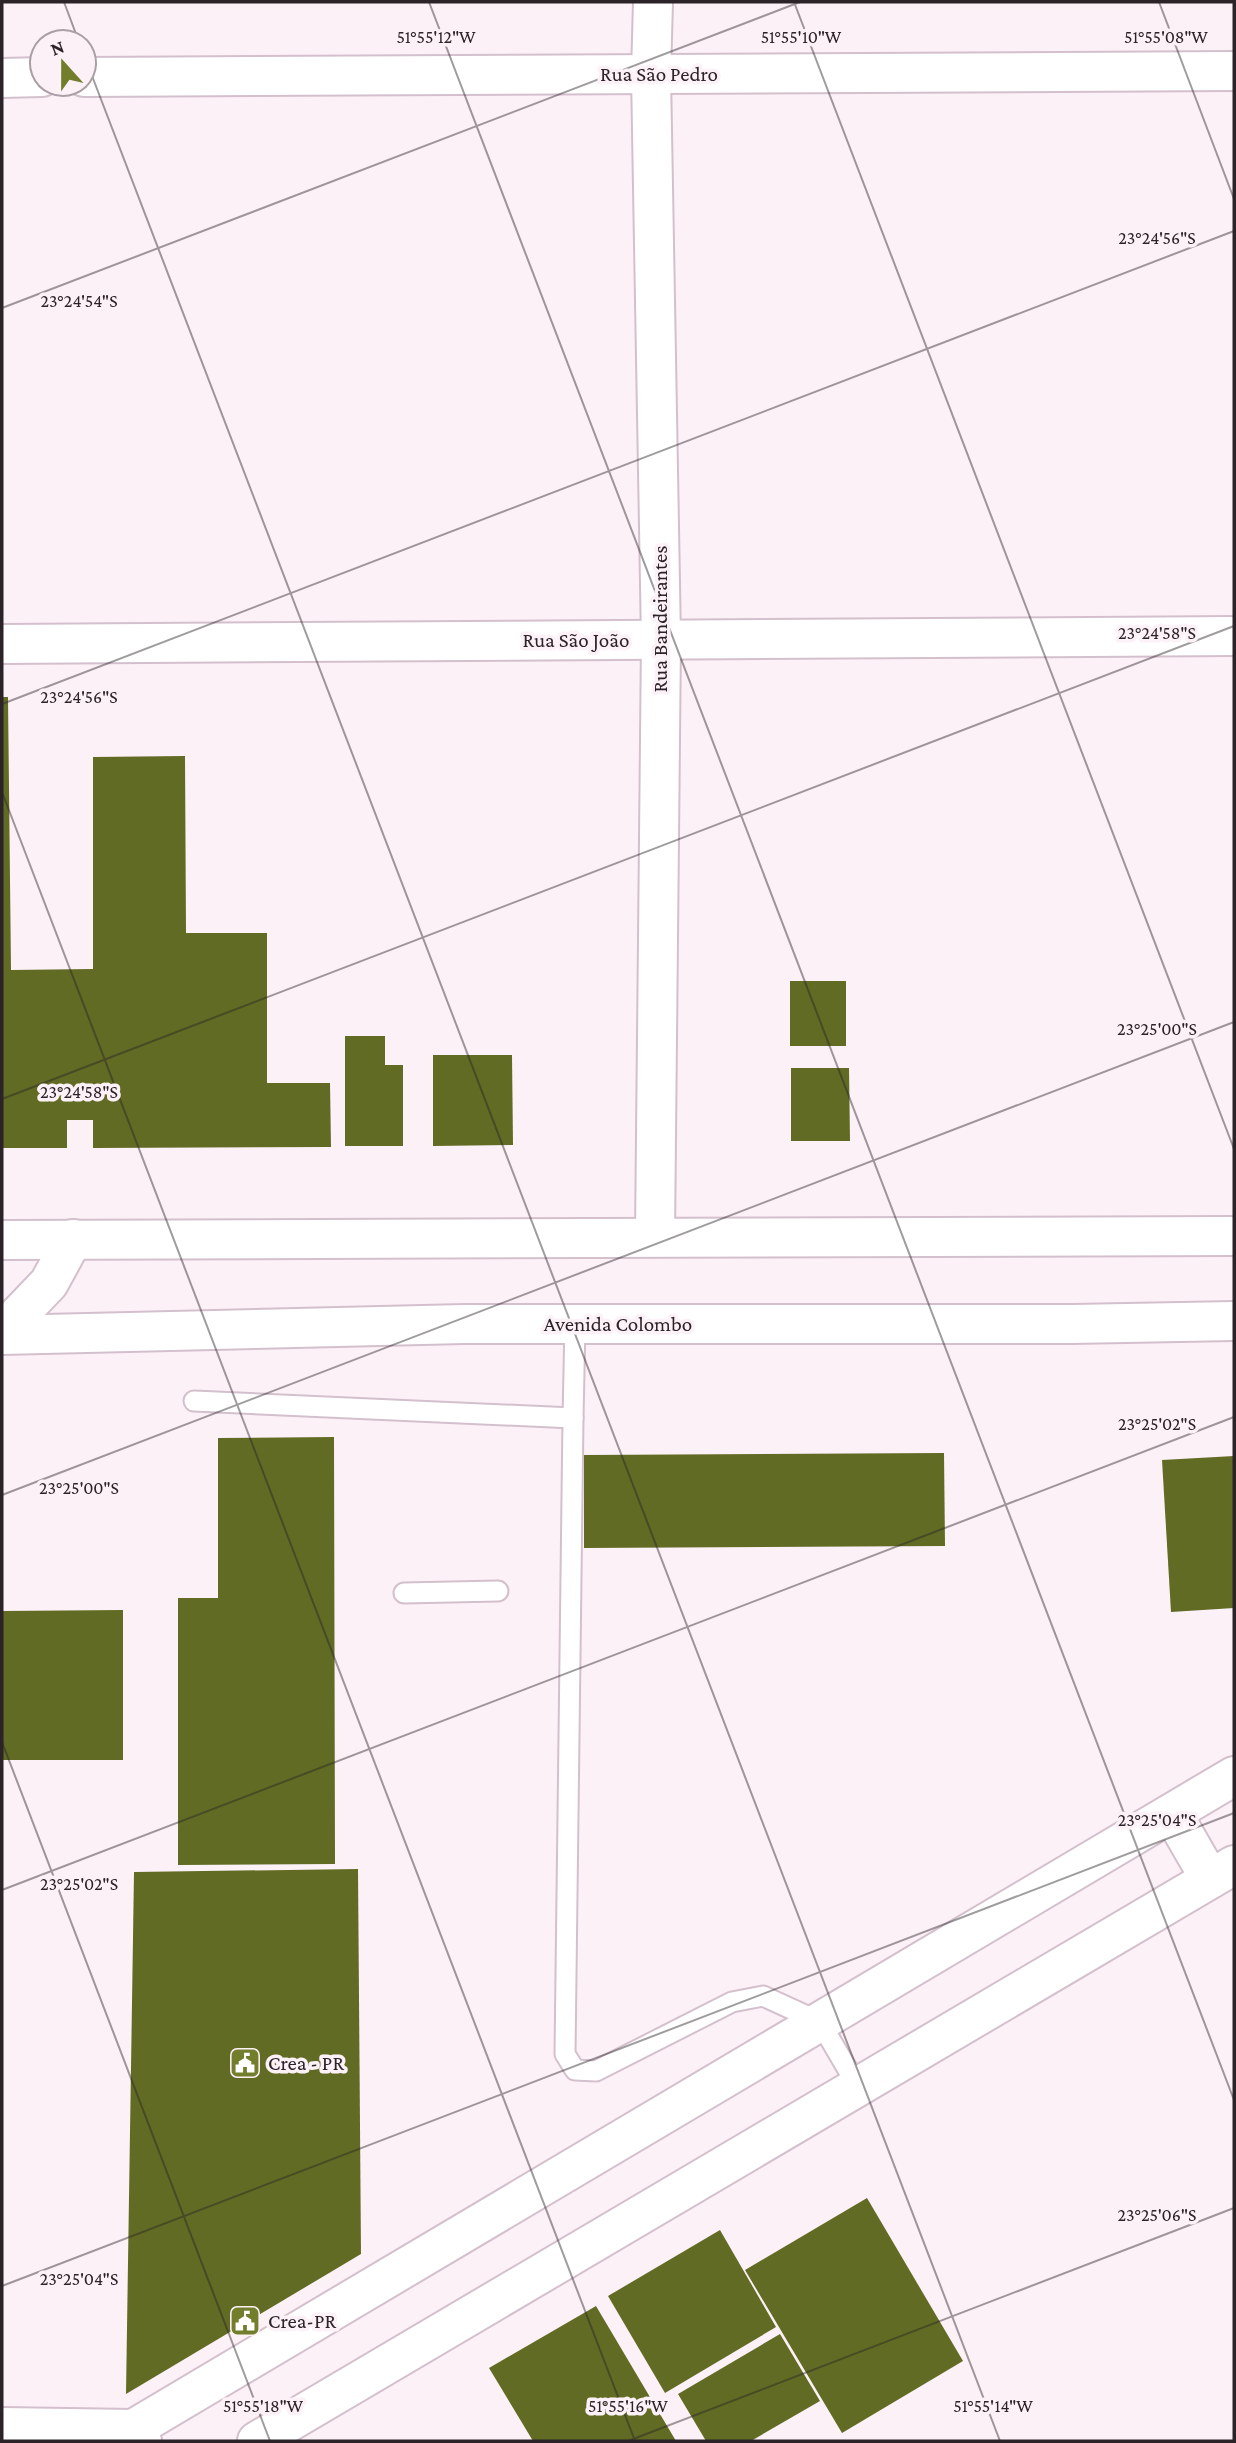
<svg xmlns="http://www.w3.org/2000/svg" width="1236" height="2443" font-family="'Crimson Pro',serif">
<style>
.building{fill:#616b23}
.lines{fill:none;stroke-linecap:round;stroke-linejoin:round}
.service-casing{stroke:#d3c0cc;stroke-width:23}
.minor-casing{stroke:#d3c0cc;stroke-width:42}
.secondary-casing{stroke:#d3c0cc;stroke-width:42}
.primary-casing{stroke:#d3c0cc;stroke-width:42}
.service{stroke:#fff;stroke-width:19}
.minor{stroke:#fff;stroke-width:38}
.secondary{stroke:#fff;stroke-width:38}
.primary{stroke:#fff;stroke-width:38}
.ticks{fill:none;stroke:#2b2328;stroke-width:2;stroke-opacity:0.45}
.labels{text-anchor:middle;stroke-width:7;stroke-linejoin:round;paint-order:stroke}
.street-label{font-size:21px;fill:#2b2328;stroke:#fdf1f8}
.poi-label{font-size:21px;fill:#2b2328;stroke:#fdf1f8;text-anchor:start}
.ticks-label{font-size:18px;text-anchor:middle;fill:#2b2328;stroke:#fdf1f8;stroke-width:7;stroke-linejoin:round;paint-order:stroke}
</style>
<rect width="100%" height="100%" fill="#fdf1f8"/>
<g class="building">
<polygon points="2,697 8,697 11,970 93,969 93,757 185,756 186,933 267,933 267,1083 330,1083 331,1147 93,1148 93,1120 67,1120 67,1148 2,1148"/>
<rect x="790" y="981" width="56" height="65"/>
<polygon points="345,1036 385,1036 385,1065 403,1065 403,1146 345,1146"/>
<polygon points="433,1055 512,1055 513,1145 433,1146"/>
<polygon points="791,1068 849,1068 850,1141 791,1141"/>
<polygon points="334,1437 335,1864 178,1865 178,1598 218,1598 218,1438"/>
<polygon points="944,1453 945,1546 584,1548 584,1455"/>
<polygon points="1234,1456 1234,1608 1171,1612 1162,1460"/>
<polygon points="123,1610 123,1760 2,1760 2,1611"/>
<polygon points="358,1869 361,2254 126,2394 134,1872"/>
<polygon points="867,2198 963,2361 842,2433 745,2270"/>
<polygon points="720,2230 776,2327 665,2393 608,2296"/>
<polygon points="596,2306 676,2441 533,2441 489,2368"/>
<polygon points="780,2334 820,2401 751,2441 706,2441 678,2394"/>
</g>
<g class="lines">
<g class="service-casing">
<g id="service">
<polyline points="194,1401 573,1418 565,2054 575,2070 596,2071 732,2002 763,1996 820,2022 858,2087"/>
<polyline points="573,1418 575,1324"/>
<polyline points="404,1593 498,1591"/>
</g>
</g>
<g class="minor-casing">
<g id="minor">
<polyline points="653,2 651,74 661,640 655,1236"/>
<polyline points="84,77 1234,71"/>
<polyline points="2,78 42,77"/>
<polyline points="2,644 1234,636"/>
<polyline points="2,2427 134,2429 142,2441"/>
</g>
</g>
<g class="secondary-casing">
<g id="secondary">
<polyline points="1172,1813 1210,1879"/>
<polyline points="113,2441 1234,1776"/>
<polyline points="257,2441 1234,1865"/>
</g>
</g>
<g class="primary-casing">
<g id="primary">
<polyline points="2,1240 1234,1236"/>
<polyline points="2,1332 49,1283 73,1239"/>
<polyline points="2,1335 464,1324 1072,1324 1234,1321"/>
</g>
</g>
<use href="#service" class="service"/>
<use href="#minor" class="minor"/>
<use href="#secondary" class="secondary"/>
<use href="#primary" class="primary"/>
</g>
<path class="ticks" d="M 64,2 L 79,42M 429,2 L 1234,2100M 794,2 L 1234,1149M 1159,2 L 1234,199M 84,55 L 1000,2441M 2,308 L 800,2M 2,704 L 1234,231M 2,792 L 635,2441M 2,1099 L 1234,626M 2,1495 L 1234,1022M 2,1742 L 270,2441M 2,1890 L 1234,1417M 2,2286 L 1234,1813M 628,2441 L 1234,2208"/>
<defs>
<g id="civic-square" transform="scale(1.575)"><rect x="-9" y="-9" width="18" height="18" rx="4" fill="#727e2b" stroke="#fdf1f8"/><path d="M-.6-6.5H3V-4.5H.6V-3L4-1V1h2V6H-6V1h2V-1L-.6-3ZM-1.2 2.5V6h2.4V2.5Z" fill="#fff"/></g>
</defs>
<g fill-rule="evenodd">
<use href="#civic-square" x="245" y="2063"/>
<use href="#civic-square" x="245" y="2321"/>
</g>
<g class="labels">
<g class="street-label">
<text x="659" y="81">Rua São Pedro</text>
<text transform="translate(660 619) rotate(-90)" y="7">Rua Bandeirantes</text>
<text x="576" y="647">Rua São João</text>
<text x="618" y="1331">Avenida Colombo</text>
</g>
<g class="poi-label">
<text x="268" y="2070">Crea - PR</text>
<text x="268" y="2328">Crea-PR</text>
</g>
</g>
<g class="ticks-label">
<text x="436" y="43">51°55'12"W</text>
<text x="801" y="43">51°55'10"W</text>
<text x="1166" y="43">51°55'08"W</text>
<text x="1157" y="244">23°24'56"S</text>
<text x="79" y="307">23°24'54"S</text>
<text x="1157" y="639">23°24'58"S</text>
<text x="79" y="703">23°24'56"S</text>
<text x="1157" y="1035">23°25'00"S</text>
<text x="79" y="1098">23°24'58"S</text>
<text x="1157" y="1430">23°25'02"S</text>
<text x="79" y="1494">23°25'00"S</text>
<text x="1157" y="1826">23°25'04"S</text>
<text x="79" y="1890">23°25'02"S</text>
<text x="1157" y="2221">23°25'06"S</text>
<text x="79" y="2285">23°25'04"S</text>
<text x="263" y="2412">51°55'18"W</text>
<text x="628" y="2412">51°55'16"W</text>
<text x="993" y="2412">51°55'14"W</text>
</g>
<rect width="1236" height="2443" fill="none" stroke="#2b2328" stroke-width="7"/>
<g transform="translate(63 63) rotate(339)"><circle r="33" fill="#fdf1f8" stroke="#a99fa5" stroke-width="2"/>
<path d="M0-5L12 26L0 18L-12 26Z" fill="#727e2b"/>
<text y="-10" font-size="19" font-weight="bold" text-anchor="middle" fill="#2b2328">N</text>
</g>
</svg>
